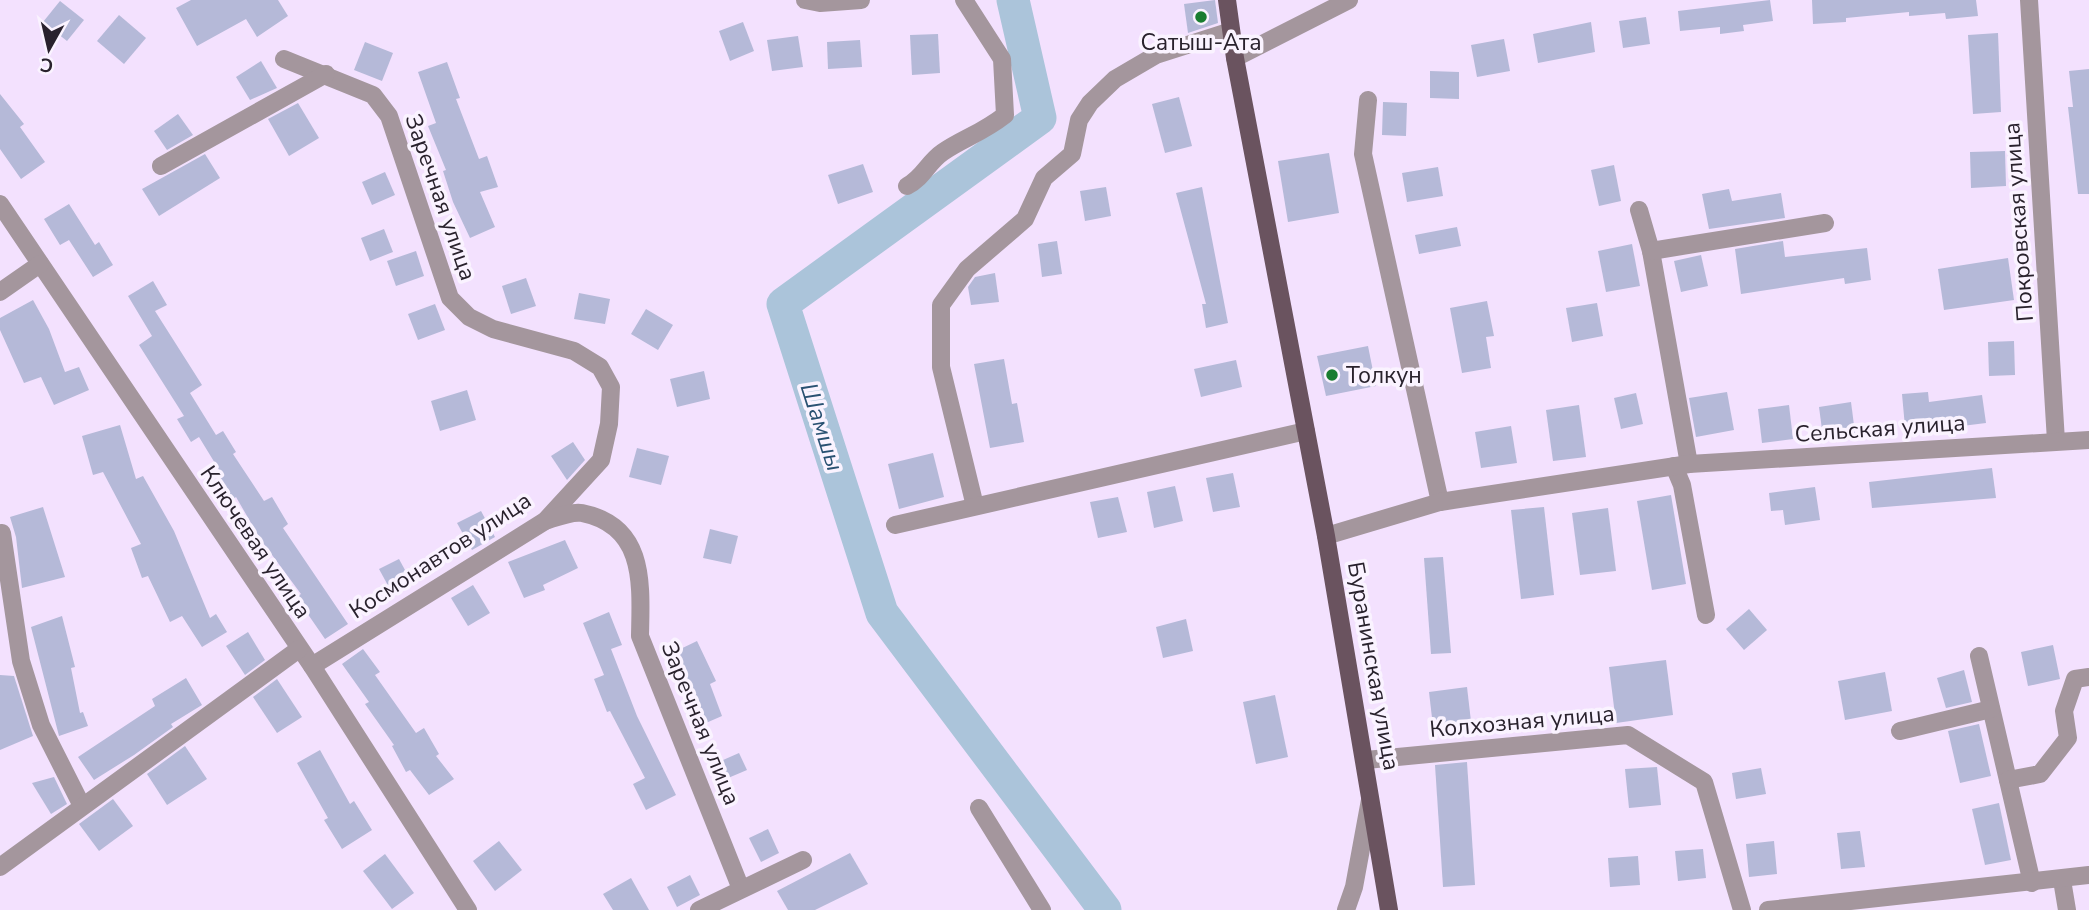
<svg xmlns="http://www.w3.org/2000/svg" width="2089" height="910" font-family="'Nunito Sans',sans-serif">
<style>
.lines{fill:none;stroke-linecap:round;stroke-linejoin:round}
.river{stroke:#abc4da;stroke-width:33}
.building{fill:#b5b9d8}
.minor{stroke:#a4969d;stroke-width:18}
.major{stroke:#6a535f;stroke-width:18}
.poi-dot{fill:#197d30;stroke:#faf3ff;stroke-width:2.5}
.labels{text-anchor:middle;stroke-width:7;stroke-linejoin:round;paint-order:stroke}
.poi-label{font-size:23px;fill:#29222d;stroke:#faf3ff}
.street-label{font-size:23px;fill:#29222d;stroke:#faf3ff}
.water-label{font-size:24px;font-style:italic;fill:#295172;stroke:#faf3ff}
</style>
<rect width="100%" height="100%" fill="#f3e1fe"/>
<g class="lines">
<polyline class="river" points="1013,0 1040,118 783,304 882,613 1105,910"/>
</g>
<g class="building">
<polygon points="191,0 278,0 288,16 257,37 246,19 197,46 176,8"/>
<polygon points="1215,0 1218,23 1188,33 1184,4"/>
<polygon points="1770,0 1773,21 1743,25 1744,31 1720,34 1720,27 1680,31 1678,11"/>
<polygon points="1812,0 1976,0 1978,16 1946,19 1945,13 1909,16 1909,12 1846,18 1846,22 1813,24"/>
<polygon points="60,1 84,20 67,41 43,22"/>
<polygon points="119,15 146,38 124,64 97,41"/>
<polygon points="1646,17 1650,44 1623,48 1619,21"/>
<polygon points="743,22 754,51 730,61 719,31"/>
<polygon points="1591,22 1595,52 1538,63 1533,34"/>
<polygon points="1998,33 2001,112 1973,114 1968,35"/>
<polygon points="938,34 940,73 912,75 910,35"/>
<polygon points="798,36 803,67 772,71 767,40"/>
<polygon points="1504,39 1510,71 1477,77 1471,45"/>
<polygon points="860,40 862,67 828,69 827,42"/>
<polygon points="365,42 393,53 382,81 354,70"/>
<polygon points="261,61 277,88 250,100 236,77"/>
<polygon points="447,62 460,98 456,99 479,159 487,156 498,187 480,192 495,227 470,238 453,202 443,171 446,170 428,126 436,123 418,72"/>
<polygon points="2089,69 2089,194 2078,194 2068,107 2073,107 2069,71"/>
<polygon points="1430,71 1459,72 1459,99 1430,98"/>
<polygon points="0,94 24,124 20,127 45,162 21,179 0,149"/>
<polygon points="1179,97 1192,146 1165,153 1152,104"/>
<polygon points="1383,102 1407,103 1406,136 1382,135"/>
<polygon points="298,103 319,138 289,156 268,119"/>
<polygon points="178,114 193,135 167,150 154,131"/>
<polygon points="2005,151 2006,186 1971,188 1970,152"/>
<polygon points="1329,153 1339,213 1288,222 1278,161"/>
<polygon points="205,154 220,178 159,216 142,189"/>
<polygon points="863,164 873,192 838,204 828,175"/>
<polygon points="1614,165 1621,201 1599,206 1591,170"/>
<polygon points="1438,167 1443,196 1407,202 1402,173"/>
<polygon points="385,172 395,195 372,205 362,182"/>
<polygon points="1106,187 1111,216 1085,221 1080,191"/>
<polygon points="1202,187 1228,323 1206,328 1202,304 1206,304 1176,193"/>
<polygon points="1729,189 1732,201 1781,193 1785,218 1709,229 1702,194"/>
<polygon points="69,204 95,245 99,242 113,265 93,277 69,240 60,245 44,219"/>
<polygon points="1457,227 1461,246 1419,254 1415,235"/>
<polygon points="384,229 393,252 370,261 361,238"/>
<polygon points="1057,241 1062,274 1042,277 1038,244"/>
<polygon points="1783,241 1785,257 1867,248 1871,280 1845,284 1844,278 1741,294 1735,249"/>
<polygon points="1632,244 1640,286 1606,292 1598,251"/>
<polygon points="416,251 424,276 396,286 387,261"/>
<polygon points="1701,255 1708,286 1681,292 1674,261"/>
<polygon points="2008,258 2014,300 1944,310 1938,269"/>
<polygon points="995,273 999,302 971,305 968,287 975,277"/>
<polygon points="526,278 536,306 511,314 502,286"/>
<polygon points="153,281 167,305 155,311 202,385 190,393 216,435 223,431 236,452 233,454 264,501 272,497 288,524 283,528 348,624 325,639 296,597 301,594 261,540 236,497 232,500 216,476 221,473 199,437 191,442 177,419 184,416 139,345 152,336 128,296"/>
<polygon points="579,293 610,299 605,324 574,319"/>
<polygon points="33,300 49,329 65,372 79,367 89,390 54,405 41,377 24,383 0,330 0,318"/>
<polygon points="1487,301 1494,336 1486,337 1491,368 1462,373 1450,308"/>
<polygon points="1597,303 1603,336 1572,342 1566,308"/>
<polygon points="435,304 445,330 418,340 408,314"/>
<polygon points="646,309 673,325 658,350 631,334"/>
<polygon points="2014,341 2015,375 1989,376 1988,342"/>
<polygon points="1368,346 1376,386 1326,396 1317,356"/>
<polygon points="1004,359 1012,404 1017,403 1024,442 990,448 974,364"/>
<polygon points="1236,360 1242,387 1201,397 1194,369"/>
<polygon points="704,371 710,399 677,407 670,379"/>
<polygon points="467,390 476,420 440,431 431,401"/>
<polygon points="1727,392 1734,430 1696,437 1689,398"/>
<polygon points="1928,392 1929,402 1982,395 1986,423 1954,427 1954,422 1905,427 1902,394"/>
<polygon points="1636,393 1643,424 1621,429 1614,398"/>
<polygon points="1851,402 1855,433 1823,437 1819,407"/>
<polygon points="1579,405 1586,457 1553,461 1546,410"/>
<polygon points="1789,405 1793,439 1762,443 1758,409"/>
<polygon points="120,425 136,479 143,476 174,531 210,618 216,614 227,632 202,647 182,616 170,622 148,576 142,578 131,548 141,544 103,472 93,475 82,436"/>
<polygon points="1511,426 1517,463 1481,468 1475,432"/>
<polygon points="573,442 585,460 567,480 551,456"/>
<polygon points="637,448 669,456 661,485 629,477"/>
<polygon points="933,453 944,497 899,509 888,464"/>
<polygon points="1992,468 1996,498 1872,508 1869,482"/>
<polygon points="1233,473 1240,507 1213,512 1206,478"/>
<polygon points="1175,486 1183,521 1154,528 1147,492"/>
<polygon points="1815,487 1820,520 1785,525 1783,510 1771,511 1769,493"/>
<polygon points="1671,495 1686,584 1652,590 1637,501"/>
<polygon points="1118,497 1127,532 1098,538 1090,502"/>
<polygon points="43,507 65,577 22,588 16,537 10,517"/>
<polygon points="1544,507 1554,595 1521,599 1511,510"/>
<polygon points="1608,508 1616,571 1580,575 1572,513"/>
<polygon points="481,511 495,537 472,550 457,523"/>
<polygon points="710,529 738,536 731,564 703,558"/>
<polygon points="565,540 578,568 543,585 545,590 524,598 508,562"/>
<polygon points="1443,557 1451,653 1431,654 1424,558"/>
<polygon points="399,559 411,581 391,591 379,569"/>
<polygon points="473,585 490,613 468,626 451,598"/>
<polygon points="1749,609 1767,630 1744,650 1726,629"/>
<polygon points="609,612 622,645 611,649 637,716 676,795 646,810 633,784 645,778 610,711 607,712 594,679 604,675 583,623"/>
<polygon points="62,616 75,667 71,668 80,713 83,712 88,726 59,736 31,627"/>
<polygon points="1186,619 1193,651 1163,658 1156,627"/>
<polygon points="248,632 265,660 245,675 226,646"/>
<polygon points="697,641 716,681 710,684 722,716 699,726 668,655"/>
<polygon points="2053,645 2060,679 2028,686 2021,652"/>
<polygon points="363,649 380,672 375,675 416,733 424,728 439,754 436,756 454,779 429,795 410,770 406,772 392,746 394,745 365,704 369,702 342,664"/>
<polygon points="1666,660 1673,715 1616,723 1609,667"/>
<polygon points="1964,670 1972,702 1946,708 1937,678"/>
<polygon points="1885,672 1892,711 1845,720 1838,681"/>
<polygon points="0,675 14,676 33,736 0,750"/>
<polygon points="186,678 202,705 171,724 173,727 134,755 94,780 78,757 155,706 152,699"/>
<polygon points="277,679 302,717 277,733 253,697"/>
<polygon points="1467,687 1472,730 1434,735 1429,692"/>
<polygon points="1275,695 1288,757 1256,764 1243,702"/>
<polygon points="1979,724 1991,776 1960,783 1948,731"/>
<polygon points="185,746 207,779 167,805 147,774"/>
<polygon points="320,750 350,804 354,801 372,830 342,849 324,820 328,818 297,763"/>
<polygon points="739,753 747,770 721,781 714,764"/>
<polygon points="1467,762 1475,885 1443,887 1435,765"/>
<polygon points="1657,767 1661,805 1629,808 1625,769"/>
<polygon points="1761,768 1766,794 1736,799 1732,773"/>
<polygon points="54,777 67,804 51,814 32,783"/>
<polygon points="113,799 133,826 99,851 79,824"/>
<polygon points="1999,803 2011,860 1985,865 1972,809"/>
<polygon points="768,829 779,853 761,862 749,838"/>
<polygon points="1860,831 1865,867 1841,869 1837,833"/>
<polygon points="499,841 522,870 495,891 473,861"/>
<polygon points="1774,841 1777,874 1749,877 1746,844"/>
<polygon points="1703,849 1706,878 1678,881 1675,851"/>
<polygon points="850,853 868,884 815,910 788,910 777,891"/>
<polygon points="385,854 414,893 392,909 363,871"/>
<polygon points="1638,856 1640,885 1610,887 1608,858"/>
<polygon points="690,875 700,895 677,907 667,887"/>
<polygon points="631,878 649,910 613,910 603,894"/>
</g>
<g class="lines">
<g class="minor">
<polyline points="805,0 820,3 861,0"/>
<polyline points="2029,0 2056,441"/>
<polyline points="1235,58 1349,0"/>
<polyline points="284,59 373,95 389,116 450,298 469,317 493,329 574,351 600,367 611,387 609,424 601,460 545,521 312,666"/>
<polyline points="1368,100 1363,154 1440,502"/>
<polyline points="161,166 326,74"/>
<path d="M 907,186 C 923,178 928,162 943,152 C 964,138 982,133 1005,115 L 1002,59 L 964,0"/>
<polyline points="0,204 312,666 468,910"/>
<polyline points="1639,210 1651,251 1689,464"/>
<polyline points="1651,251 1825,223"/>
<polyline points="0,292 40,264"/>
<polyline points="1674,466 1682,485 1706,615"/>
<polyline points="975,506 941,367 941,305 967,269 1025,219 1044,178 1072,154 1079,120 1090,103 1115,79 1156,55 1231,31"/>
<path d="M 545,521 C 555,518 572,511 582,513 C 646,526 641,584 640,636 L 741,889"/>
<polyline points="895,525 1306,431"/>
<polyline points="2,533 21,661 41,725 82,806"/>
<polyline points="1326,536 1440,502 1689,464 2089,440"/>
<polyline points="1979,656 2032,883"/>
<polyline points="1900,731 1991,709"/>
<polyline points="1366,760 1628,735 1704,782 1742,910"/>
<polyline points="2008,780 2040,774 2068,738 2064,711 2075,679 2089,677"/>
<polyline points="979,808 1042,910"/>
<polyline points="0,867 299,649"/>
<polyline points="2062,880 2067,910"/>
<polyline points="699,910 803,860"/>
<polyline points="1346,910 1354,887 1370,800"/>
<polyline points="1768,910 2089,875"/>
</g>
<polyline class="major" points="1227,0 1235,58 1326,536 1389,910"/>
</g>
<g class="poi-dot">
<circle cx="1201" cy="17" r="7"/>
<circle cx="1332" cy="375" r="7"/>
</g>
<g class="labels">
<g class="poi-label">
<text x="1201" y="50">Сатыш-Ата</text>
<text x="1346" y="383" text-anchor="start">Толкун</text>
</g>
<g class="street-label">
<text transform="translate(441 197) rotate(71)" y="8">Заречная улица</text>
<text transform="translate(2018 222) rotate(-94)" y="8">Покровская улица</text>
<text transform="translate(1880 428) rotate(-4)" y="8">Сельская улица</text>
<text transform="translate(256 542) rotate(56)" y="8">Ключевая улица</text>
<text transform="translate(440 555) rotate(-33)" y="8">Космонавтов улица</text>
<text transform="translate(1374 666) rotate(80)" y="8">Буранинская улица</text>
<text transform="translate(1522 721) rotate(-5)" y="8">Колхозная улица</text>
<text transform="translate(701 723) rotate(68)" y="8">Заречная улица</text>
</g>
<g class="water-label">
<text transform="translate(822 427) rotate(72)" y="8">Шамшы</text>
</g>
</g>
<g transform="translate(49 49) rotate(188)" stroke="#faf3ff" stroke-width="5" paint-order="stroke">
<path d="M0-5L12 26L0 18L-12 26Z" fill="#29222d"/>
<text y="-10" font-size="19" font-weight="bold" text-anchor="middle" fill="#29222d">С</text>
</g>
</svg>
